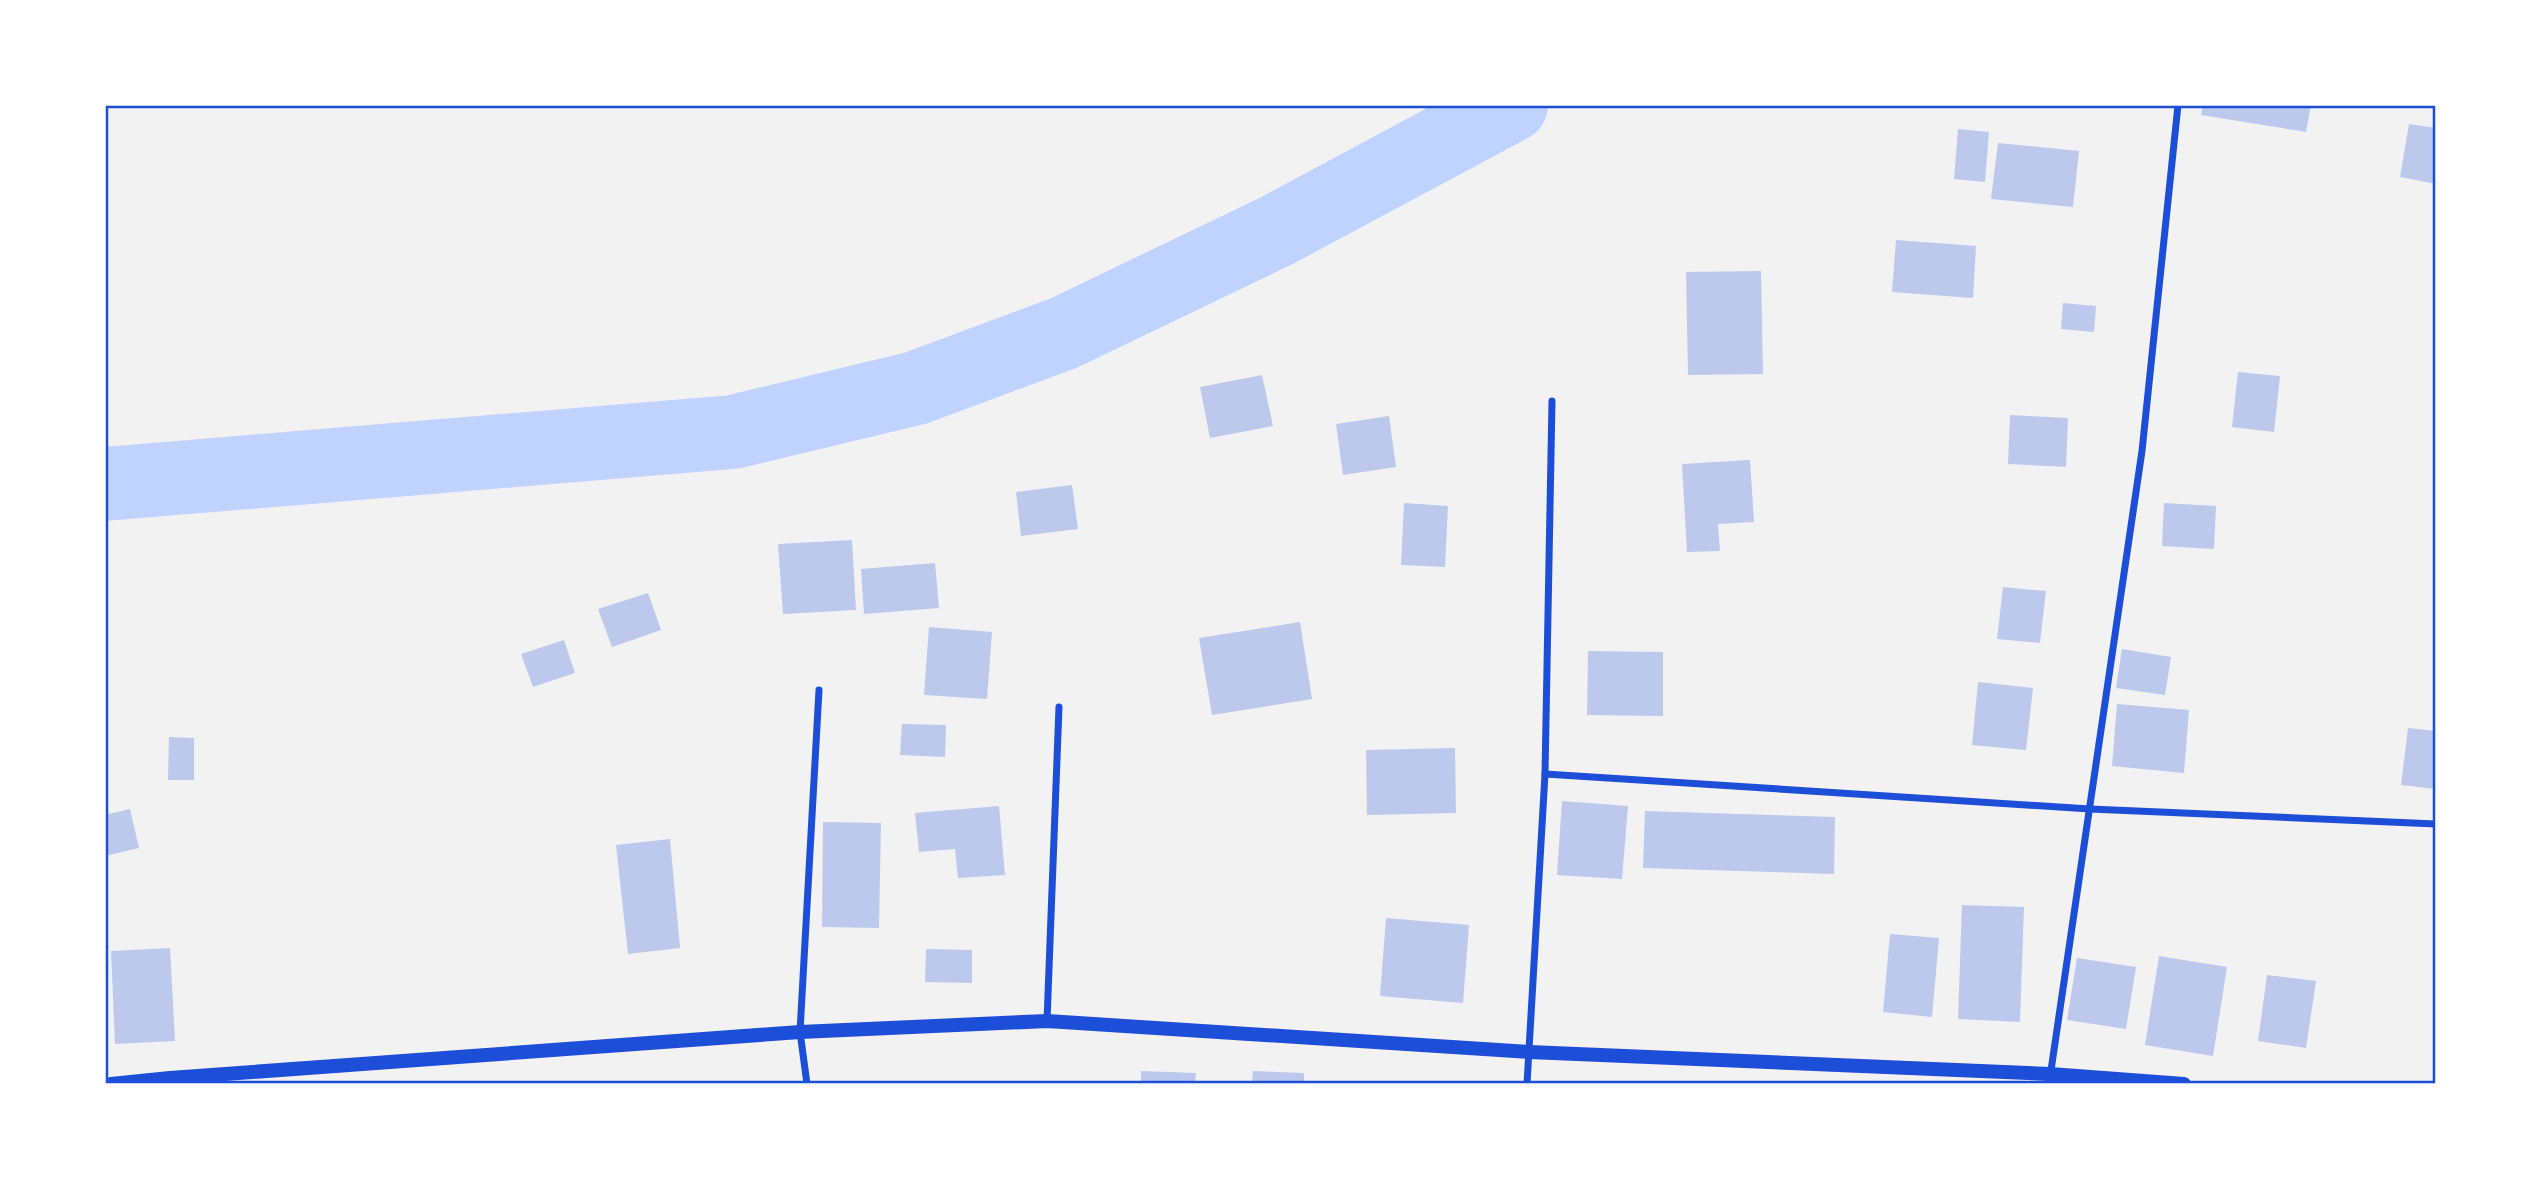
<svg xmlns="http://www.w3.org/2000/svg" width="2541" height="1189" font-family="'PT Sans Narrow',sans-serif">
<style>
.lines{fill:none;stroke-linecap:round;stroke-linejoin:round}
.river{stroke:#bfd3fe;stroke-width:74}
.building{fill:#bdc9ec}
.minor{stroke:#1d4ed8;stroke-width:7}
.secondary{stroke:#1d4ed8;stroke-width:14}
.neatline{fill:none;stroke:#1d4ed8;stroke-width:2.5}
</style>
<rect width="100%" height="100%" fill="#f2f2f2"/>
<g class="lines">
<polyline class="river" points="105,484 733,432 916,388 1064,333 1276,231 1511,105"/>
</g>
<g class="building">
<polygon points="2203,105 2311,105 2306,132 2201,115"/>
<polygon points="2409,124 2436,128 2436,184 2400,177"/>
<polygon points="1958,129 1989,132 1985,182 1954,179"/>
<polygon points="1998,143 2079,151 2073,207 1991,199"/>
<polygon points="1896,240 1976,246 1973,298 1892,292"/>
<polygon points="1761,271 1763,374 1688,375 1686,272"/>
<polygon points="2063,303 2096,306 2094,332 2061,329"/>
<polygon points="2238,372 2280,376 2274,432 2232,427"/>
<polygon points="1262,375 1273,426 1210,438 1200,387"/>
<polygon points="2010,415 2068,418 2066,467 2008,464"/>
<polygon points="1389,416 1396,467 1343,475 1336,424"/>
<polygon points="1750,460 1754,522 1718,524 1720,551 1687,552 1682,464"/>
<polygon points="1072,485 1078,529 1021,536 1016,492"/>
<polygon points="1404,503 1448,506 1445,567 1401,565"/>
<polygon points="2164,503 2216,506 2214,549 2162,546"/>
<polygon points="852,540 856,610 783,614 778,544"/>
<polygon points="935,563 939,608 864,614 861,569"/>
<polygon points="2003,587 2046,591 2040,643 1997,639"/>
<polygon points="648,593 661,630 612,647 598,609"/>
<polygon points="1300,622 1312,699 1212,715 1199,638"/>
<polygon points="929,627 992,632 987,699 924,695"/>
<polygon points="564,640 575,673 533,687 521,654"/>
<polygon points="2122,649 2171,657 2165,695 2116,688"/>
<polygon points="1588,651 1663,652 1663,716 1587,715"/>
<polygon points="1978,682 2033,688 2026,750 1972,745"/>
<polygon points="2117,704 2189,710 2184,773 2112,766"/>
<polygon points="902,724 946,725 945,757 900,755"/>
<polygon points="2408,728 2436,731 2436,789 2401,785"/>
<polygon points="169,737 194,738 194,780 168,780"/>
<polygon points="1455,748 1456,813 1367,815 1366,750"/>
<polygon points="1562,801 1628,806 1622,879 1557,875"/>
<polygon points="999,806 1005,875 958,878 955,849 919,852 915,813"/>
<polygon points="130,809 139,848 105,856 105,815"/>
<polygon points="1645,811 1835,817 1834,874 1643,868"/>
<polygon points="823,822 881,823 879,928 822,927"/>
<polygon points="670,839 680,948 628,954 616,845"/>
<polygon points="1962,905 2024,907 2020,1022 1958,1019"/>
<polygon points="1386,918 1469,925 1463,1003 1380,996"/>
<polygon points="1890,934 1939,938 1932,1017 1883,1012"/>
<polygon points="170,948 175,1041 115,1044 111,951"/>
<polygon points="926,949 972,950 972,983 925,982"/>
<polygon points="2159,956 2227,967 2213,1056 2145,1045"/>
<polygon points="2077,958 2136,967 2126,1029 2067,1020"/>
<polygon points="2267,975 2316,981 2306,1048 2258,1041"/>
<polygon points="1141,1071 1196,1073 1195,1084 1141,1084"/>
<polygon points="1253,1071 1304,1073 1304,1084 1252,1084"/>
</g>
<g class="lines">
<g class="minor">
<polyline points="1545,774 2090,809 2436,824"/>
<polyline points="1047,1021 1059,707"/>
<polyline points="807,1084 800,1032 819,690"/>
<polyline points="1527,1084 1545,774 1552,401"/>
<polyline points="2049,1084 2142,451 2178,105"/>
</g>
<polyline class="secondary" points="111,1084 170,1078 800,1032 1047,1021 1529,1052 2050,1074 2184,1084"/>
</g>
<rect width="2541" height="1189" fill="none" stroke="#ffffff" stroke-width="214"/>
<rect x="107" y="107" width="2327" height="975" class="neatline"/>
</svg>
